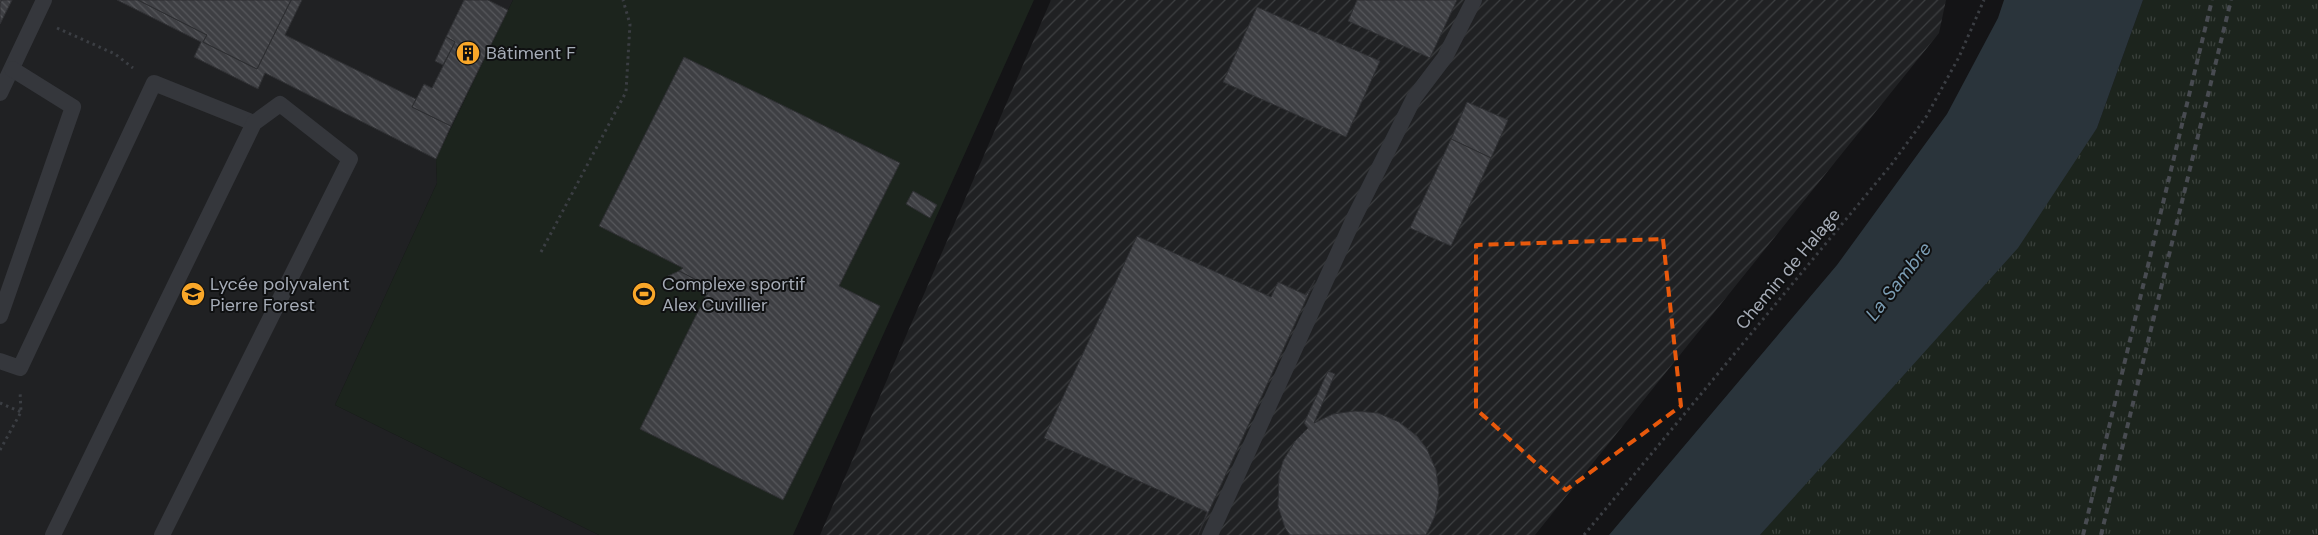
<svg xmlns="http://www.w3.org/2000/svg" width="2318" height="535" font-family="'DM Sans',sans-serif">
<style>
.built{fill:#202123}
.industrial{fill:url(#industrial-furrows)}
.grass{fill:url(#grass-tufts)}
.pitch{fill:#1c241d}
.water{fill:#2a343b}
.building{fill:url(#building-back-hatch);stroke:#2e2f32}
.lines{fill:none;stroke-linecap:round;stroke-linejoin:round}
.path{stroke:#3b3e43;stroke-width:3;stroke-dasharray:2.5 4;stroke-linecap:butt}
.service{stroke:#35373c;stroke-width:16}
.rail{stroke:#484b51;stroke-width:4;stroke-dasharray:6 5;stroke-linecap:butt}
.marked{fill:none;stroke:#e8590c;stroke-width:4;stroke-dasharray:10 6;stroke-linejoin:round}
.labels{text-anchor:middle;stroke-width:4;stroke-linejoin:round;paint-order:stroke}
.poi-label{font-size:18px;fill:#a6acb7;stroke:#0f1011;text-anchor:start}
.street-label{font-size:18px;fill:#a6acb7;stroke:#0f1011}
.water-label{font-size:19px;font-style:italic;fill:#7b9db4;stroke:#0f1011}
</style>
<defs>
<pattern id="industrial-furrows" width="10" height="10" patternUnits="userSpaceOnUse" patternTransform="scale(1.25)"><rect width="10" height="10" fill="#202123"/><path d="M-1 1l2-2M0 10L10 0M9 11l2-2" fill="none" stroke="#3d3f41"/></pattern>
<pattern id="grass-tufts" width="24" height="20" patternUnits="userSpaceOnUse" patternTransform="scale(1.25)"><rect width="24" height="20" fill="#1c241d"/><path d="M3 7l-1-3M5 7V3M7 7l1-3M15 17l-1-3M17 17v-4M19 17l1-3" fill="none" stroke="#3a413c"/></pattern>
<pattern id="building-back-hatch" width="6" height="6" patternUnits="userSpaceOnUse" patternTransform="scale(1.25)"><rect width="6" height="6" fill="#3e3f43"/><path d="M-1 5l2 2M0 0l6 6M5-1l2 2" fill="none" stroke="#57585c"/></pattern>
</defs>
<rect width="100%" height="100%" fill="#141416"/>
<polygon class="built" points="0,0 513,0 436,159 437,183 335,405 599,535 0,535"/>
<polygon class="industrial" points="1051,0 1946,0 1939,33 1535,535 820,535"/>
<polygon class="grass" points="2143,0 2318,0 2318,535 1760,535 1807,481 2097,128"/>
<polygon class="pitch" points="513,0 1034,0 793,535 599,535 335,405 437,183 436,159"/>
<polygon class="water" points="2004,0 2143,0 2097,128 2018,248 1760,535 1609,535 1837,265 1947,114 1998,18"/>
<g class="building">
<polygon points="0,0 12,0 0,24"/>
<polygon points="2,0 12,0 0,24 0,3"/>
<polygon points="117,0 138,0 207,35 203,42 257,69 291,0 302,0 285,35 416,99 412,107 451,126 436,159 265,73 258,89 194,57 201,42"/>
<polygon points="138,0 291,0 257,69 203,42 207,35"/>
<polygon points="464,0 488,0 508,10 451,126 412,107 424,84 432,88 455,42 446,37"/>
<polygon points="1357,0 1457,0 1430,58 1348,21"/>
<polygon points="1257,7 1380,61 1346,137 1223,82"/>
<polygon points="446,37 455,42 443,65 435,61"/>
<polygon points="684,57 900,163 839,286 880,306 783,500 640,429 710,287 679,271 683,268 599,226"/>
<polygon points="1467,102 1508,120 1491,158 1451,139"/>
<polygon points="1451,139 1491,158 1451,246 1410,228"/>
<polygon points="913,191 937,205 930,218 906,204"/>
<polygon points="1137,236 1271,297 1278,282 1306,295 1315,280 1198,535 1207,512 1044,438"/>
<polygon points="679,271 710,287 707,295 668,276"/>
<polygon points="1328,371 1335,374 1314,423 1333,414 1355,411 1378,413 1399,422 1417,436 1427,449 1436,470 1439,493 1435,516 1426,535 1290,535 1285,528 1278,506 1279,475 1283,461 1295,441 1308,428 1304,423"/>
</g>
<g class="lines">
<g class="path">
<polyline points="57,28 115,54 133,68"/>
<polyline points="541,252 626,92 630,24 623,0"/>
<polyline points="0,403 21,412"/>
<polyline points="0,450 21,412 20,391"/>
<polyline points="1584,535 1891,165 1926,117 1959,57 1984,0"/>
</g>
<g class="service">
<polyline points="0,93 44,0"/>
<polyline points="0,316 73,107 12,69"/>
<polyline points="0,361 20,368 154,83 254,123"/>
<polyline points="53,535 254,123 280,104 350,159 162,535"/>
<polyline points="1210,535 1355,216 1414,98 1445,57 1474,0"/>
</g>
<g class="rail">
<polyline points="2083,535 2212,0"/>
<polyline points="2101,535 2231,0"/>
</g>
</g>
<path class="marked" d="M 1663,239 L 1681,406 L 1566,490 L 1476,409 L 1476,245 Z"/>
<defs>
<g id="building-disc" transform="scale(1.25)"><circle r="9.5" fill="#f9a729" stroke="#0f1011"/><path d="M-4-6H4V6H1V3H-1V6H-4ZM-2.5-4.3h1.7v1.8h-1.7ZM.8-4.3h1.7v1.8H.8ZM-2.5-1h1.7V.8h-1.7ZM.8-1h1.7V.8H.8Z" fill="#111"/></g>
<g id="school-disc" transform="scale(1.25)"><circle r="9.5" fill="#f9a729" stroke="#0f1011"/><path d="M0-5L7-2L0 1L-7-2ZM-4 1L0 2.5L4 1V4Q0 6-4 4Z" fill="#111"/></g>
<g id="stadium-disc" transform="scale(1.25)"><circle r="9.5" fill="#f9a729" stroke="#0f1011"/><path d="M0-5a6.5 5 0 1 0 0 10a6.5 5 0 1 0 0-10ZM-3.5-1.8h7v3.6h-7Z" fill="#111"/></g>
</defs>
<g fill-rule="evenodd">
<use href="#building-disc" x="468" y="53"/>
<use href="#school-disc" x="193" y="294"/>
<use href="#stadium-disc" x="644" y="294"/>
</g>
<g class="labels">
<g class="poi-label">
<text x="486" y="59">Bâtiment F</text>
<text x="210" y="290">Lycée polyvalent<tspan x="210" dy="21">Pierre Forest</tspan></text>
<text x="662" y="290">Complexe sportif<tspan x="662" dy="21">Alex Cuvillier</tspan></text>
</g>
<g class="street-label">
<text transform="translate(1788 269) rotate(-50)" y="6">Chemin de Halage</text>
</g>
<g class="water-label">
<text transform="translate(1898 281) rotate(-52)" y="7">La Sambre</text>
</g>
</g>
</svg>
